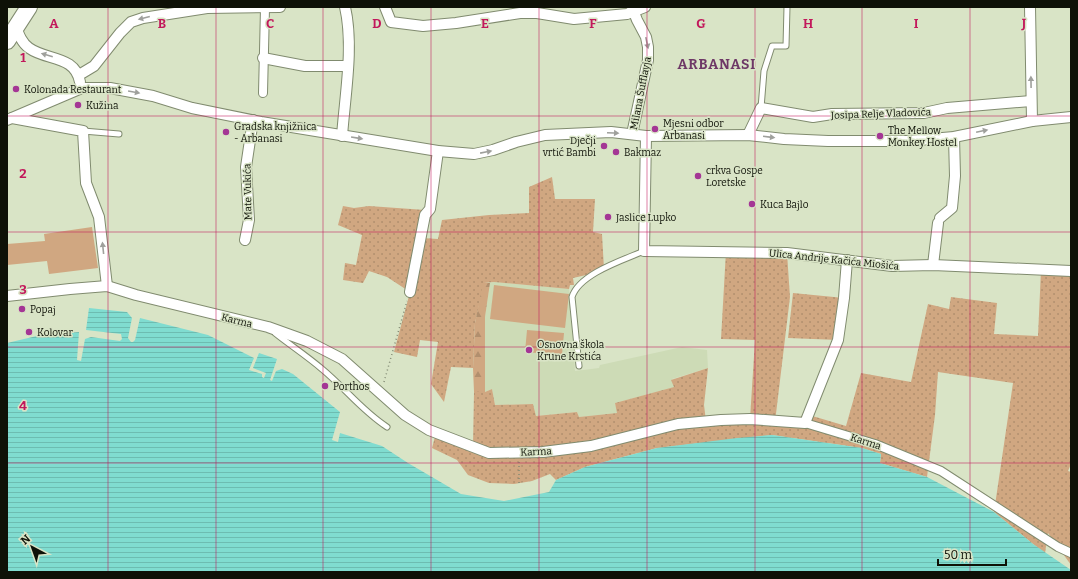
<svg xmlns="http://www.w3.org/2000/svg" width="1078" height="579" font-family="Bitter,serif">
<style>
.built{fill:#cddbb6}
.grass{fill:url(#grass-dots)}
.forest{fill:url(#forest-firs)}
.garden{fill:#d0a781}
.water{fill:url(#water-rules)}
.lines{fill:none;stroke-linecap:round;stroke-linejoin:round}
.service-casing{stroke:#808b6f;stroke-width:7}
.pedestrian-casing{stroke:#808b6f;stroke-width:10}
.minor-casing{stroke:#808b6f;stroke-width:12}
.primary-casing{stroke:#808b6f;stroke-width:18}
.path{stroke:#828a74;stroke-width:1.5;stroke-dasharray:1 3;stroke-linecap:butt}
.service{stroke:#fff;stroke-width:5}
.pedestrian{stroke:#fff;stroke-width:8}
.minor{stroke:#fff;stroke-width:10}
.primary{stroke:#fff;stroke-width:16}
.oneway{fill:#9fa09c}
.grid{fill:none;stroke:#c2185b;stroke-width:1;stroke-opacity:0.55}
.poi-dot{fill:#a43695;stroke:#d9e4c6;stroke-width:1.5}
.labels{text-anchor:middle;stroke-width:3;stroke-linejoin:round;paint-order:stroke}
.poi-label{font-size:10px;fill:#0e1107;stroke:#d9e4c6;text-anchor:start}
.street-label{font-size:10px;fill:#0e1107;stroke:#d9e4c6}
.district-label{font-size:14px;font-weight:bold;letter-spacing:1px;fill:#6e3866;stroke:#d9e4c6}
.grid-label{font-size:13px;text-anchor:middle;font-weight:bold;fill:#c2185b;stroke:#d9e4c6;stroke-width:3;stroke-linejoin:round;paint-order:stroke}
</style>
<defs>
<pattern id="grass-dots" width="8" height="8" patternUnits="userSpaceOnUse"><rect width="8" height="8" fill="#d0a781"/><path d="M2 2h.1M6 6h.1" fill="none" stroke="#b18f6e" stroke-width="1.8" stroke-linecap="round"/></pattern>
<pattern id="forest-firs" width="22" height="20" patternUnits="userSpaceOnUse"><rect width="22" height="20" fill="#d0a781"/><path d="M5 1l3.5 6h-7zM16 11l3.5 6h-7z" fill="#b18f6e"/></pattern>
<pattern id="water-rules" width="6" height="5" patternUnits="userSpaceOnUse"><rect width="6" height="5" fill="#80dcd0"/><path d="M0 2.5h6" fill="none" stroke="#6dbcb1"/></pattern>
</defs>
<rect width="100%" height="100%" fill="#d9e4c6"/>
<polygon class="built" points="494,282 569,289 575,371 599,368 600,365 682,347 707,350 708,368 672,379 675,387 615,403 618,413 579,417 577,412 536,416 533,404 495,405 492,389 485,392 485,317 490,283"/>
<g class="grass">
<polygon points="552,177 555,199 595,199 593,232 602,234 604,269 595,273 573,278 574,285 570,285 569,289 494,282 484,283 475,323 473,368 451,367 444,402 431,384 438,342 420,340 417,357 394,352 410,292 387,277 369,271 363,283 343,280 345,263 356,265 362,235 338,225 343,206 354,208 369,206 425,210 422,238 438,239 442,220 489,215 529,213 529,187"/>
<polygon points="726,251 787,253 790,297 775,422 809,415 846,426 861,373 911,382 928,304 949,309 951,297 997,303 994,334 1038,336 1041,270 1071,271 1071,464 1068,471 1071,472 1071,565 1048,533 1045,553 1033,544 994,512 1013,383 938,372 935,415 927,477 880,463 881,454 862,448 772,435 657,448 585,467 556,480 550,474 532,481 514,484 489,483 468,475 457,460 432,448 436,433 473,446 474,392 485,392 492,389 495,405 533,404 536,416 577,412 579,417 617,413 615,403 674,387 671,380 708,368 704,405 706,421 750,419 755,340 721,339"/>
<polygon points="793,293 844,298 838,340 788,338"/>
</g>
<polygon class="forest" points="483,283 490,283 485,317 485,392 474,392 473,368 475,323"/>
<g class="garden">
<polygon points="92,227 98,268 49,274 47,261 7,265 7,244 45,241 44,234"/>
<polygon points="494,285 569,294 565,328 490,319"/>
<polygon points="527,330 564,333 562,355 525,352"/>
</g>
<polygon class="water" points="89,308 127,312 132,318 128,338 131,342 133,342 135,340 140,318 208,335 254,358 249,370 262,374 262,377 264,378 266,373 253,368 259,353 277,359 270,380 272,381 276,371 282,369 293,374 340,412 332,440 338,442 340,433 382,446 408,463 461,494 504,501 549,492 556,480 585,467 657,448 737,438 772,435 862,448 881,454 880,463 927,477 994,512 1033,544 1071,570 1071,572 7,572 7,343 41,335 79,332 77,360 81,361 85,339 91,337 120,341 122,339 121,334 86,330"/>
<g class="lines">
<g class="service-casing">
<g id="service">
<polyline points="761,108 764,71 772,46 786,46 787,7"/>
<polyline points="83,131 119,134"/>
<path d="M 275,333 C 290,345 307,356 322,369 C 344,387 362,411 387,427"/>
<path d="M 579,366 L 572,297 C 579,274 623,260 644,251"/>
</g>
</g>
<g class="pedestrian-casing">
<g id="pedestrian">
<polyline points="263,93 265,8"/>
<polyline points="805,423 875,444 941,471 1058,547 1071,553"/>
</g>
</g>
<g class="minor-casing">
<g id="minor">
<polyline points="385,7 391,22 423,26 456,23 520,13 537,13 574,19 627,14 645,7"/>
<polyline points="1030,7 1032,121"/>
<path d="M 16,27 C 19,35 22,43 29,48 C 47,61 75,55 80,82"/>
<polyline points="263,58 305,66 347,66"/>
<polyline points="79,75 94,66 120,33 131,22 143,18 207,8 280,7"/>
<polyline points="12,118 83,131 86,183 99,217 107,286"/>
<polyline points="7,120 82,88 110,88 153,96 192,108 261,122 438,151 474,154 493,150 516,142 545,135 611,132 646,136 748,135 784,139 828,141 908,141 954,137 1032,121 1071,117"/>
<polyline points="632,134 648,60 648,47 646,37 637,20 632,7"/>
<polyline points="748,135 761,108 813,117 832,114 924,113 947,108 1031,101"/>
<path d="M 342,136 C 345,95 354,46 345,7"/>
<polyline points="646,136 644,251 787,253 892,266 933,265 1071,271"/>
<polyline points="940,218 952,208 955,176 954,137"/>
<polyline points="245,240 249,220 246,167 253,120"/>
<polyline points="933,265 938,223"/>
<polyline points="410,292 425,215 430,209 438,151"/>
<polyline points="7,296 70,289 107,286 136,295 268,327 307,341 342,359 405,415 429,430 489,453 543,452 591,446 678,424 721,420 750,419 805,423 838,340 844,298 847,260"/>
</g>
</g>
<g class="primary-casing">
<polyline id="primary" points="7,41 29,7"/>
</g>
<g class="path">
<polyline points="7,11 10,7"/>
<polyline points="384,382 407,301"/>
<polyline points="519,483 519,462"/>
</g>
<use href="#service" class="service"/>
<use href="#pedestrian" class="pedestrian"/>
<use href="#minor" class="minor"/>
<use href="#primary" class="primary"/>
</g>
<defs><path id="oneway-solid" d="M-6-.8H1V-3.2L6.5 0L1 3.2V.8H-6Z"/></defs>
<g class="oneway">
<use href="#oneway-solid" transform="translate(144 18) rotate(166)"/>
<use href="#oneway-solid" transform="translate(647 43) rotate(78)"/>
<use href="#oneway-solid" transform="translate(47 55) rotate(-164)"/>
<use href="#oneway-solid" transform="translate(1031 82) rotate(-91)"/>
<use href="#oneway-solid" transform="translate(134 92) rotate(10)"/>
<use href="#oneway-solid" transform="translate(982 131) rotate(-12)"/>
<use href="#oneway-solid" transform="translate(613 133) rotate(3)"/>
<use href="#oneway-solid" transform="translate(769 137) rotate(7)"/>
<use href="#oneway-solid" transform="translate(357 138) rotate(9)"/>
<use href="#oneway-solid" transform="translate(486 152) rotate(-11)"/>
<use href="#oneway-solid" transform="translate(103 248) rotate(-96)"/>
</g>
<path class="grid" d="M 108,7 L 108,572M 216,7 L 216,572M 323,7 L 323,572M 431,7 L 431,572M 539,7 L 539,572M 647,7 L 647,572M 755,7 L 755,572M 862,7 L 862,572M 970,7 L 970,572M 7,116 L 1071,116M 7,232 L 1071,232M 7,347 L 1071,347M 7,463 L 1071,463"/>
<g class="poi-dot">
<circle cx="16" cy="89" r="4"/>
<circle cx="78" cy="105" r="4"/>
<circle cx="655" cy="129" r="4"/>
<circle cx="226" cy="132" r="4"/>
<circle cx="880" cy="136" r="4"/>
<circle cx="604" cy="146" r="4"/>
<circle cx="616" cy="152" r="4"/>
<circle cx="698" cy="176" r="4"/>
<circle cx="752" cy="204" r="4"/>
<circle cx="608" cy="217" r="4"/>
<circle cx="22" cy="309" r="4"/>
<circle cx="29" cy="332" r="4"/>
<circle cx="529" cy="350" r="4"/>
<circle cx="325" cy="386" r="4"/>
</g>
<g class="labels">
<g class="poi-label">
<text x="24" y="93">Kolonada Restaurant</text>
<text x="86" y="109">Kužina</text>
<text x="663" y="127">Mjesni odbor<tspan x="663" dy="12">Arbanasi</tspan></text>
<text x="234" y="130">Gradska knjižnica<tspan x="234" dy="12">- Arbanasi</tspan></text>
<text x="888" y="134">The Mellow<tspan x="888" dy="12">Monkey Hostel</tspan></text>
<text x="596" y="144" text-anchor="end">Dječji<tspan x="596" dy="12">vrtić Bambi</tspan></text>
<text x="624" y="156">Bakmaz</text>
<text x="706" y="174">crkva Gospe<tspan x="706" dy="12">Loretske</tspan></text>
<text x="760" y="208">Kuca Bajlo</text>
<text x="616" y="221">Jaslice Lupko</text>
<text x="30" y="313">Popaj</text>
<text x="37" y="336">Kolovar</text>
<text x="537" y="348">Osnovna škola<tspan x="537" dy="12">Krune Krstića</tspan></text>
<text x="333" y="390">Porthos</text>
</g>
<g class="street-label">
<text transform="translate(640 93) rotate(-79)" y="4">Milana Šufflayja</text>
<text transform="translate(881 113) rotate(-2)" y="4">Josipa Relje Vladovića</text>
<text transform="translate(247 192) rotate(-91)" y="4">Mate Vukića</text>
<text transform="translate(834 259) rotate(6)" y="4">Ulica Andrije Kačića Miošića</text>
<text transform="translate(237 320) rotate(14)" y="4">Karma</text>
<text transform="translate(866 441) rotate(18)" y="4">Karma</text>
<text transform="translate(536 451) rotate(-3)" y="4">Karma</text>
</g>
<g class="district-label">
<text x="717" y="69">ARBANASI</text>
</g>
</g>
<g class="grid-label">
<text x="54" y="28">A</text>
<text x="162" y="28">B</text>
<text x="270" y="28">C</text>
<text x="377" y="28">D</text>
<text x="485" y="28">E</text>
<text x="593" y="28">F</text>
<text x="701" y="28">G</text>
<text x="808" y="28">H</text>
<text x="916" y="28">I</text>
<text x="1024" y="28">J</text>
<text x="23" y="62">1</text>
<text x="23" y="178">2</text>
<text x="23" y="294">3</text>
<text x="23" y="410">4</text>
</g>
<rect width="1078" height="579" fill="none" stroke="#0e1107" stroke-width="16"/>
<g transform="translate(32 547) rotate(319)" stroke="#d9e4c6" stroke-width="3" paint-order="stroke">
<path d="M0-3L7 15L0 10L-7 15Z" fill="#0e1107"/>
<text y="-6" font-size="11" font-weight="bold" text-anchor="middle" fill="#0e1107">N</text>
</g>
<path d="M938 559v6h68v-6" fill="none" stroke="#0e1107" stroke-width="2"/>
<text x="944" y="559" font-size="12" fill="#0e1107" stroke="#d9e4c6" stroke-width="3" paint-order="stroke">50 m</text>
</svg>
